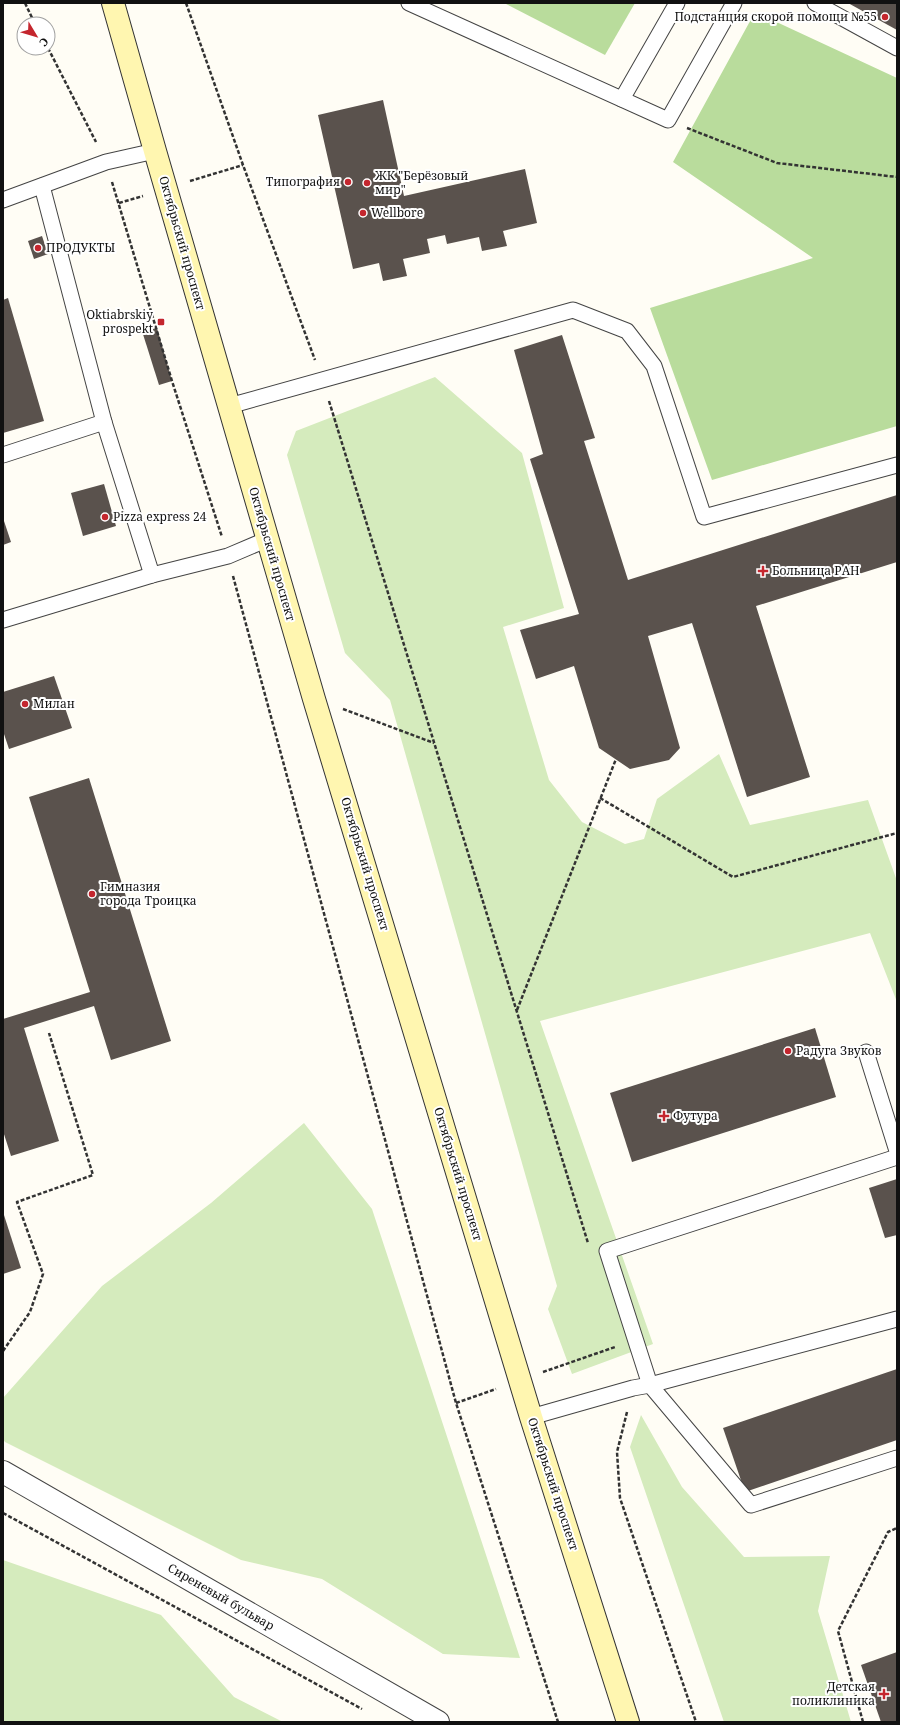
<svg xmlns="http://www.w3.org/2000/svg" width="900" height="1725" font-family="'Noto Serif',serif">
<style>
.green{fill:#d5ebbd}
.forest{fill:#b9dc9c}
.building{fill:#5a524d}
.lines{fill:none;stroke-linecap:round;stroke-linejoin:round}
.lane-casing{stroke:#444;stroke-width:17}
.street-casing{stroke:#444;stroke-width:24}
.secondary-casing{stroke:#333;stroke-width:24}
.path{stroke:#333;stroke-width:2.5;stroke-dasharray:4 2;stroke-linecap:butt}
.lane{stroke:#fff;stroke-width:15}
.street{stroke:#fff;stroke-width:22}
.secondary{stroke:#fff6b0;stroke-width:22}
.poi-dot{fill:#c4262e;stroke:#fff;stroke-width:1.5}
.labels{text-anchor:middle;stroke-width:4;stroke-linejoin:round;paint-order:stroke}
.poi-label{font-size:12px;fill:#111;stroke:#fff;text-anchor:start}
.street-label{font-size:12px;fill:#111;stroke:#fff}
</style>
<rect width="100%" height="100%" fill="#fffdf5"/>
<g class="green">
<polygon points="435,377 522,453 564,608 503,627 549,780 582,822 625,844 644,839 657,799 719,754 750,825 868,800 897,881 897,1002 870,933 540,1021 653,1344 572,1374 548,1309 557,1286 390,700 345,653 287,455 296,431"/>
<polygon points="304,1123 372,1209 520,1658 443,1654 322,1579 241,1560 5,1442 3,1439 3,1398 102,1286 211,1203"/>
<polygon points="641,1415 682,1487 744,1557 830,1556 818,1611 851,1722 724,1722 630,1447"/>
<polygon points="3,1560 161,1615 234,1697 283,1722 3,1722"/>
</g>
<g class="forest">
<polygon points="504,3 635,3 605,55"/>
<polygon points="755,12 897,78 897,426 712,480 650,308 813,258 673,162"/>
</g>
<g class="building">
<polygon points="848,3 897,3 897,30"/>
<polygon points="383,100 404,196 525,169 537,223 503,231 507,246 482,251 479,237 447,244 445,235 427,239 430,253 403,259 407,276 383,281 379,263 353,269 318,115"/>
<polygon points="42,236 48,254 34,259 28,241"/>
<polygon points="8,298 44,421 3,433 3,300"/>
<polygon points="157,328 172,381 159,385 142,331"/>
<polygon points="562,335 595,438 584,441 628,580 897,495 897,562 756,606 810,777 747,797 692,623 648,636 680,748 669,760 630,769 599,748 574,666 536,679 520,630 579,614 530,459 543,454 514,350"/>
<polygon points="104,484 116,526 83,536 71,493"/>
<polygon points="3,518 11,542 3,545"/>
<polygon points="54,676 72,728 9,749 3,731 3,692"/>
<polygon points="89,778 171,1041 111,1060 94,1006 24,1028 59,1141 11,1156 3,1131 3,1019 90,992 29,797"/>
<polygon points="815,1028 836,1097 632,1162 610,1093"/>
<polygon points="897,1179 897,1235 885,1238 869,1188"/>
<polygon points="3,1212 21,1268 3,1274"/>
<polygon points="897,1369 897,1440 745,1492 723,1428"/>
<polygon points="897,1652 897,1722 881,1722 861,1665"/>
</g>
<g class="lines">
<g class="lane-casing">
<g id="lane">
<polyline points="409,3 668,120 734,3"/>
<polyline points="815,3 897,48"/>
<polyline points="622,99 677,3"/>
<polyline points="42,186 104,422"/>
<polyline points="3,200 106,162 155,151"/>
<polyline points="229,406 573,310 627,331 654,366 704,517 897,465"/>
<polyline points="3,455 104,422 152,575"/>
<polyline points="3,620 152,575 228,556 268,539"/>
<polyline points="866,1052 897,1151"/>
<polyline points="897,1157 607,1251 650,1385 751,1505 897,1458"/>
<polyline points="531,1417 633,1388 650,1385 897,1319"/>
</g>
</g>
<g class="street-casing">
<polyline id="street" points="3,1472 438,1722"/>
</g>
<g class="secondary-casing">
<polyline id="secondary" points="113,3 155,151 314,699 531,1417 628,1722"/>
</g>
<g class="path">
<polyline points="25,3 35,24"/>
<polyline points="186,3 243,165 315,360"/>
<polyline points="48,48 96,142"/>
<polyline points="687,128 777,163 897,177"/>
<polyline points="190,181 243,165"/>
<polyline points="112,182 172,381 222,537"/>
<polyline points="119,203 143,196"/>
<polyline points="329,401 588,1243"/>
<polyline points="233,576 456,1403 558,1722"/>
<polyline points="343,709 434,743"/>
<polyline points="600,798 733,877 897,833"/>
<polyline points="517,1010 616,759"/>
<polyline points="3,1351 30,1312 43,1274 17,1202 93,1175 49,1033"/>
<polyline points="543,1372 615,1347"/>
<polyline points="456,1403 496,1389"/>
<polyline points="627,1412 617,1452 620,1498 696,1722"/>
<polyline points="3,1513 362,1709"/>
<polyline points="863,1722 838,1631 888,1532 897,1528"/>
</g>
<use href="#lane" class="lane"/>
<use href="#street" class="street"/>
<use href="#secondary" class="secondary"/>
</g>
<g class="poi-dot">
<circle cx="885" cy="17" r="4"/>
<circle cx="348" cy="182" r="4"/>
<circle cx="367" cy="183" r="4"/>
<circle cx="363" cy="213" r="4"/>
<circle cx="38" cy="248" r="4"/>
<rect x="157" y="318" width="8" height="8" rx="2"/>
<circle cx="105" cy="517" r="4"/>
<path d="M761 565h4v4h4v4h-4v4h-4v-4h-4v-4h4z"/>
<circle cx="25" cy="704" r="4"/>
<circle cx="92" cy="894" r="4"/>
<circle cx="788" cy="1051" r="4"/>
<path d="M662 1110h4v4h4v4h-4v4h-4v-4h-4v-4h4z"/>
<path d="M882 1688h4v4h4v4h-4v4h-4v-4h-4v-4h4z"/>
</g>
<g class="labels">
<g class="poi-label">
<text x="877" y="21" text-anchor="end">Подстанция скорой помощи №55</text>
<text x="375" y="180">ЖК "Берёзовый<tspan x="375" dy="14">мир"</tspan></text>
<text x="340" y="186" text-anchor="end">Типография</text>
<text x="371" y="217">Wellbore</text>
<text x="46" y="252">ПРОДУКТЫ</text>
<text x="153" y="319" text-anchor="end">Oktiabrskiy<tspan x="153" dy="14">prospekt</tspan></text>
<text x="113" y="521">Pizza express 24</text>
<text x="772" y="575">Больница РАН</text>
<text x="33" y="708">Милан</text>
<text x="100" y="891">Гимназия<tspan x="100" dy="14">города Троицка</tspan></text>
<text x="796" y="1055">Радуга Звуков</text>
<text x="673" y="1120">Футура</text>
<text x="875" y="1691" text-anchor="end">Детская<tspan x="875" dy="14">поликлиника</tspan></text>
</g>
<g class="street-label">
<text transform="translate(182 243) rotate(74)" y="4">Октябрьский проспект</text>
<text transform="translate(272 554) rotate(74)" y="4">Октябрьский проспект</text>
<text transform="translate(365 864) rotate(73)" y="4">Октябрьский проспект</text>
<text transform="translate(458 1174) rotate(73)" y="4">Октябрьский проспект</text>
<text transform="translate(553 1484) rotate(72)" y="4">Октябрьский проспект</text>
<text transform="translate(221 1597) rotate(30)" y="4">Сиреневый бульвар</text>
</g>
</g>
<rect width="900" height="1725" fill="none" stroke="#111111" stroke-width="8"/>
<g transform="translate(36 36) rotate(128)"><circle r="19" fill="#ffffff" stroke="#a0a0a0"/>
<path d="M0-3L7 15L0 10L-7 15Z" fill="#c4262e"/>
<text y="-6" font-size="11" font-weight="bold" text-anchor="middle" fill="#111111">С</text>
</g>
</svg>
